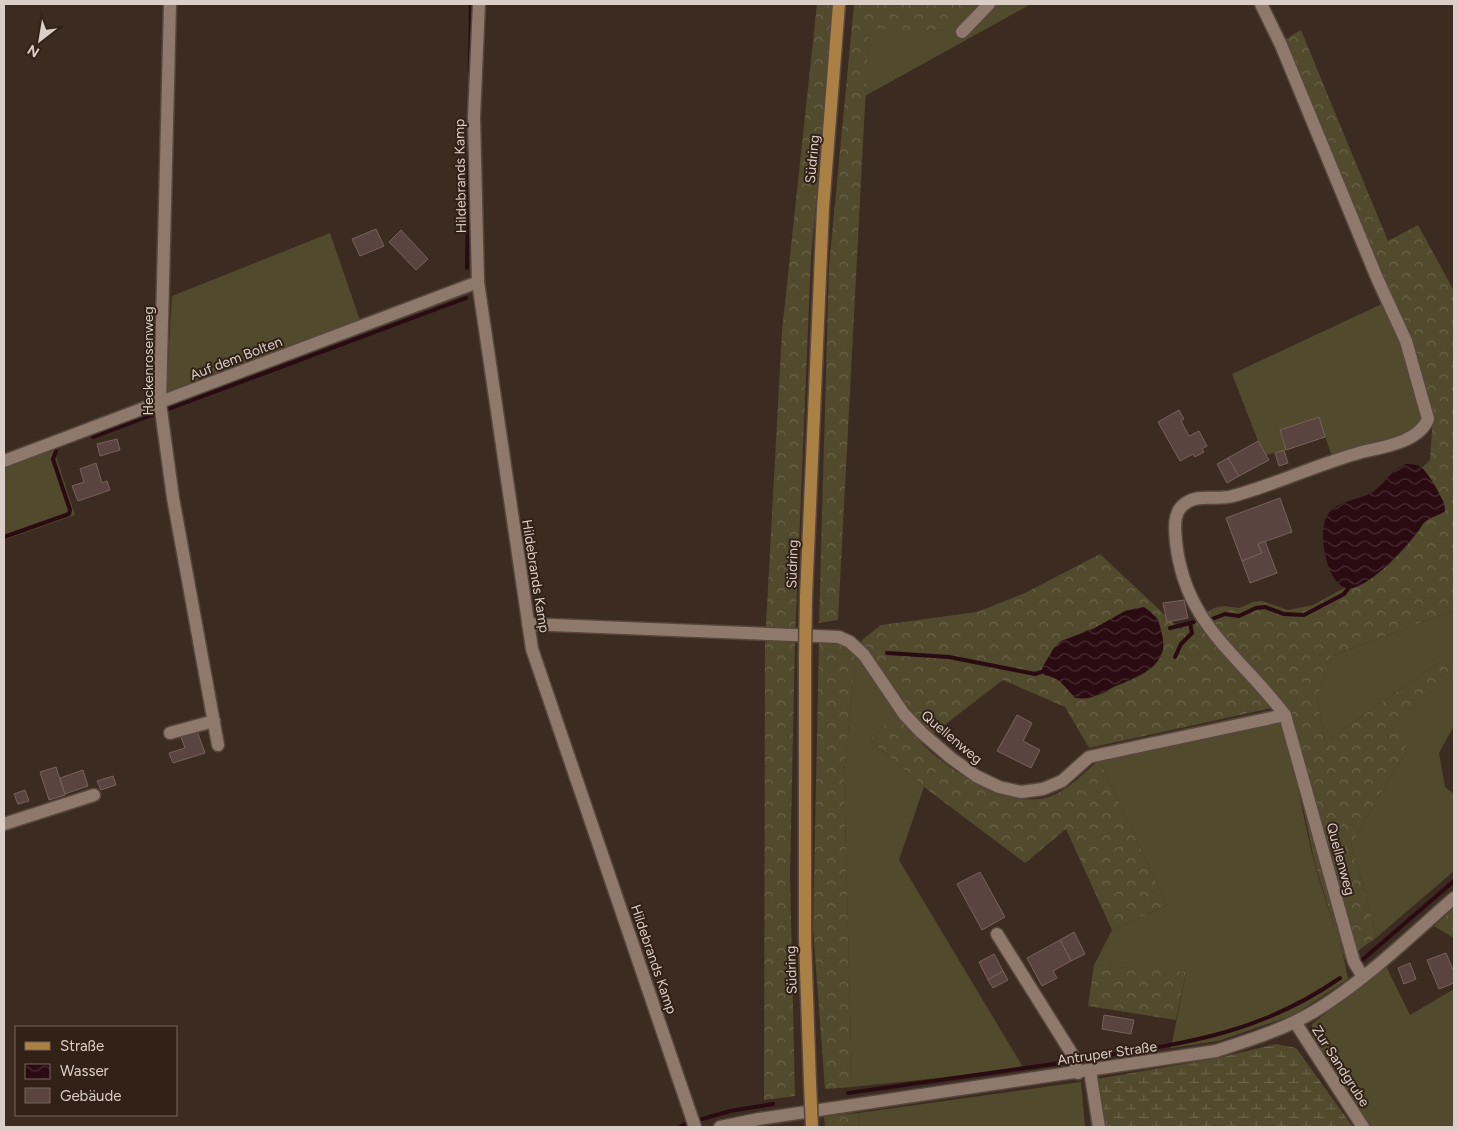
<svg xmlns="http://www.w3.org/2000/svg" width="1458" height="1131" font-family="Figtree,sans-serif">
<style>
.grass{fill:#524a2d}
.forest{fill:url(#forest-crowns);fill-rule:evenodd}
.wetland{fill:url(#wetland-marsh)}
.water{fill:url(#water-waves)}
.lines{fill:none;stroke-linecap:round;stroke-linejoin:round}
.stream{stroke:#290b11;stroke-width:4}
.building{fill:#5a443f;stroke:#79615c}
.minor-casing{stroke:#56473e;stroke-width:15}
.major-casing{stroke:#56473e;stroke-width:15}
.minor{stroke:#8e796c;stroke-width:12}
.major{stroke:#aa8044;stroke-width:12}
.major-bridge-casing{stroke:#56473e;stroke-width:15;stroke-linecap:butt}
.major-bridge{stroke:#aa8044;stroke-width:12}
.labels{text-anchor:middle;stroke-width:4;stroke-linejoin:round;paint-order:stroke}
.street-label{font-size:14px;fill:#dacec7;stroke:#322116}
</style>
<defs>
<pattern id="forest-crowns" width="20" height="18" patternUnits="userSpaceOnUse" patternTransform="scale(1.25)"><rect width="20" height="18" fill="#524a2d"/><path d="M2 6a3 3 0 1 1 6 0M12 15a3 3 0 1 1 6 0" fill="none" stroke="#6a634a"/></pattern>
<pattern id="wetland-marsh" width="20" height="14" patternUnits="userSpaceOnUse" patternTransform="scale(1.25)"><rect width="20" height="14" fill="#524a2d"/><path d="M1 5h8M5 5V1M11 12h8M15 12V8" fill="none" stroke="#6a634a"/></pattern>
<pattern id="water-waves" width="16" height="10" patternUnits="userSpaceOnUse" patternTransform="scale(1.25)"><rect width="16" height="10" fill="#290b11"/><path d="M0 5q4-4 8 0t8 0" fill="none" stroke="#472d32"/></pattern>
</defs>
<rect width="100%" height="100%" fill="#3c2b20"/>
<g class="grass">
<polygon points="980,4 1031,4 865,96 869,28 948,31"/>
<polygon points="330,233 360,320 166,395 172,296"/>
<polygon points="1386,302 1406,351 1427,425 1406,435 1332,456 1318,417 1280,430 1286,450 1266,455 1258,441 1232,374"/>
<polygon points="53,447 75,515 4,540 4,465"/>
<polygon points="1454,610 1454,726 1439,753 1445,787 1454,794 1454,871 1377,937 1351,844 1406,751 1399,716 1451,676 1444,659 1325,742 1317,698 1332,656"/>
<polygon points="856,655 898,712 870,740 924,787 899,860 1024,1069 852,1087 844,773"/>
<path d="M 1281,723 C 1297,769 1302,817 1315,865 C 1325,903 1342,940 1348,979 L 1294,1015 L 1218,1041 L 1171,1048 L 1186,973 L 1094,965 L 1112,930 L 1167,905 L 1099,760 Z"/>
<polygon points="1386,966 1410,1015 1454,989 1454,1127 1368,1127 1313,1039 1312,1024"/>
<polygon points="1081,1082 1085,1127 859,1127 858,1113"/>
</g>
<g class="forest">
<polygon points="817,4 835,4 811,257 795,639 790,875 795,1096 764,1100 765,642 782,331"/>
<polygon points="854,4 980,4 948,31 869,29 838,620 819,623 829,266"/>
<path d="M 1301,30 L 1388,241 L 1418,225 L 1454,291 L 1454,610 L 1332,656 L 1317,698 L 1325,742 L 1444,659 L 1451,676 L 1400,716 L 1406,751 L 1351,844 L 1377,937 L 1345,960 L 1315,864 L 1292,753 L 1286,705 L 1089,748 L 1065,707 L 1003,680 L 921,743 C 948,770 1013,814 1054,795 C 1070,788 1085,772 1099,760 L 1167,905 L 1112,930 L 1066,829 L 1025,863 L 924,787 L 870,740 L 904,705 L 862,647 L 862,640 L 881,625 L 977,612 L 1025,593 L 1100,554 L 1180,629 L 1214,608 L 1224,606 L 1239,608 L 1253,602 L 1262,601 L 1288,610 L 1313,605 L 1344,588 C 1365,592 1406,549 1418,532 C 1420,529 1421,525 1424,522 C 1430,517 1438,517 1445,511 L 1444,502 L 1422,468 L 1430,460 L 1433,416 L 1409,337 L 1283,41 ZM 1135,608 L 1157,617 C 1174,661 1151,673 1114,687 C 1109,689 1105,694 1100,695 C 1092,697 1078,692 1069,691 L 1064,683 L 1042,668 L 1054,648 L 1087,630 L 1093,629 Z"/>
<polygon points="819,640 841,644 856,655 844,773 852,1087 825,1089 813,928"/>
<polygon points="1454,908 1454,938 1434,926"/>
<polygon points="1094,965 1186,972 1176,1020 1088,1006"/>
<polygon points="858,1113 859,1127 825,1127 824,1116"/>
</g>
<polygon class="wetland" points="1276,1044 1296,1048 1353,1127 1105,1127 1097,1079 1218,1058"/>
<g class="water">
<path d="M 1406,464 C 1411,464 1417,464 1422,468 C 1429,474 1446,502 1445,511 C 1438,516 1431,516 1425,522 C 1421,525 1420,530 1416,534 C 1399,553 1380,577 1356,587 C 1329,598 1317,536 1326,518 C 1334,501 1356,501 1371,493 C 1385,485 1390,470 1406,464 Z"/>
<path d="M 1144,607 C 1156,615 1159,621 1162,635 C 1171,668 1134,677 1111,688 C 1098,695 1091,700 1075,698 C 1064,686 1061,678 1044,675 L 1042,668 L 1054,648 L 1061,641 L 1093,629 L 1125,611 Z"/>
</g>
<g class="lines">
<g class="stream">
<polyline points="470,71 471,4"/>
<polyline points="467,268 469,150"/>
<polyline points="93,437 466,298"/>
<polyline points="4,537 69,514 70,510 53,459 56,451"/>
<polyline points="1212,619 1225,614 1239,616 1256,608 1265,607 1284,614 1304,615 1344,594 1350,586"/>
<polyline points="1170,628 1194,622"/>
<polyline points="887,653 949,657 1035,674 1047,670"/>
<polyline points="1175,657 1181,644 1192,633 1190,623"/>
<polyline points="1361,961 1454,881"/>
<path d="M 1096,1057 C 1188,1043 1261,1033 1340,978"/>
<polyline points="848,1093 1068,1062"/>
<polyline points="702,1119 730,1111 773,1104"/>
<polyline points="680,1127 685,1124"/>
</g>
</g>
<g class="building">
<polygon points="376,229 384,246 360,256 352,239"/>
<polygon points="401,230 428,259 416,270 389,242"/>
<polygon points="1179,410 1184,419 1181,421 1189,436 1199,431 1207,446 1202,449 1204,452 1195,457 1193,454 1180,461 1158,422"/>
<polygon points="1319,417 1325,437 1286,450 1280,430"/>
<polygon points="117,439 120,450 100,456 97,444"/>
<polygon points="1258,441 1269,460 1239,476 1228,458"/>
<polygon points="1284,450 1288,463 1279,466 1275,453"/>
<polygon points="1228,458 1239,476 1227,483 1217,464"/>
<polygon points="96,463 102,483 107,481 110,490 78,501 72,486 84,482 80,469"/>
<polygon points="1280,498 1292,532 1258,544 1262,553 1242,561 1226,518"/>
<polygon points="1265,541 1277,573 1250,583 1242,561 1262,553 1258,544"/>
<polygon points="1184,600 1188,618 1167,622 1163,603"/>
<polygon points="1017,715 1032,723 1023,741 1040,750 1031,768 997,751"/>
<polygon points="197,731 205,753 173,763 169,753 185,748 181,737"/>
<polygon points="56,767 65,795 49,800 40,772"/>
<polygon points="83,770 88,786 65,794 60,778"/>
<polygon points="113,776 116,785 101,790 97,781"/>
<polygon points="25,790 29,801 18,804 14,794"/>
<polygon points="980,872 1005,917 982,930 957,884"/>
<polygon points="1074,932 1085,954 1071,961 1060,940"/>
<polygon points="1060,940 1071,961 1053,971 1057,978 1042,986 1027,958"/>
<polygon points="1446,953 1454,972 1454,983 1439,989 1427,960"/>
<polygon points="994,954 1003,971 988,980 979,962"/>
<polygon points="1410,963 1416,979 1404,984 1398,968"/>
<polygon points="1003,971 1008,980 993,988 988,980"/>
<polygon points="1104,1015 1134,1020 1131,1034 1102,1029"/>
</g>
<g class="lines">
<g class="minor-casing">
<g id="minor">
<polyline points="170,4 160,403 173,498 218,745"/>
<polyline points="479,4 474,117 478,282 532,649 695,1127"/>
<path d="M 1261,4 L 1281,45 L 1377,278 L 1406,341 L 1428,419 C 1419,442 1383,447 1362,452 C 1318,464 1277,484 1233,496 C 1215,501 1197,492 1182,506 C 1173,515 1175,530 1176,542 C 1185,625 1239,654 1285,715"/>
<polyline points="962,32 989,4"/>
<polyline points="4,461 478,282"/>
<polyline points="528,624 839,637 850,642 864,655 904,714 922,733 951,758 976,776 999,787 1021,792 1043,789 1062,781 1089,757 1285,715 1354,962 1363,977"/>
<polyline points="170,733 214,721"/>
<polyline points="4,824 94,795"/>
<polyline points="997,934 1072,1054 1078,1073"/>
<polyline points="1295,1022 1363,1127"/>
<polyline points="1090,1071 1099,1127"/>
<path d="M 720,1127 L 759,1119 L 1216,1051 C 1250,1040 1285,1029 1315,1011 C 1366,980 1409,937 1454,898"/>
</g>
</g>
<g class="major-casing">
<g id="major">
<polyline points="806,597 823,208 839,4"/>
<polyline points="805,656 805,940 810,1083"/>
</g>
</g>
<use href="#minor" class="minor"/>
<use href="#major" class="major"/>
<g class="major-bridge-casing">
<g id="major-bridge">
<polyline points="805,656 806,597"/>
<polyline points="810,1083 812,1127"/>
</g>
</g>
<use href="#major-bridge" class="major-bridge"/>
</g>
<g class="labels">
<g class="street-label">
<text transform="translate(812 159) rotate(-85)" y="5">Südring</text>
<text transform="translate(460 176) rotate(-91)" y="5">Hildebrands Kamp</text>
<text transform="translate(236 358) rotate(-21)" y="5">Auf dem Bolten</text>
<text transform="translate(148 361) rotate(-90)" y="5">Heckenrosenweg</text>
<text transform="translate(792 564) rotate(-88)" y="5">Südring</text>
<text transform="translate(536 576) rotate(81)" y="5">Hildebrands Kamp</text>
<text transform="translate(952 737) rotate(40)" y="5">Quellenweg</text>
<text transform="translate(1341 859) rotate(75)" y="5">Quellenweg</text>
<text transform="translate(654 959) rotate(71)" y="5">Hildebrands Kamp</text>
<text transform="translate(791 970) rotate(-92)" y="5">Südring</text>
<text transform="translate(1107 1053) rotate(-8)" y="5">Antruper Straße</text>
<text transform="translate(1341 1066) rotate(57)" y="5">Zur Sandgrube</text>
</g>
</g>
<rect width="1458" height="1131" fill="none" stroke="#dacec7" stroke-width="10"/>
<rect x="15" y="1026" width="162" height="90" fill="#322116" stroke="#75665d"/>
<rect x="25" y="1042" width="25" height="8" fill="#aa8044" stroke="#75665d"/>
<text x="60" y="1051" font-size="15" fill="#dacec7">Straße</text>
<rect x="25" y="1064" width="25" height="15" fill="url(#water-waves)" stroke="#75665d"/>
<text x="60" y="1076" font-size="15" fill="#dacec7">Wasser</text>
<rect x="25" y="1088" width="25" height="15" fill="#5a443f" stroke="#75665d"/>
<text x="60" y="1101" font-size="15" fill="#dacec7">Gebäude</text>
<g transform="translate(40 40) rotate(211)" stroke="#322116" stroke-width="4" paint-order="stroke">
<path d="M0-4L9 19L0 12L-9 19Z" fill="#dacec7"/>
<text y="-8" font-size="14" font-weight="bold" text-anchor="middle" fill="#dacec7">N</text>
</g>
</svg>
